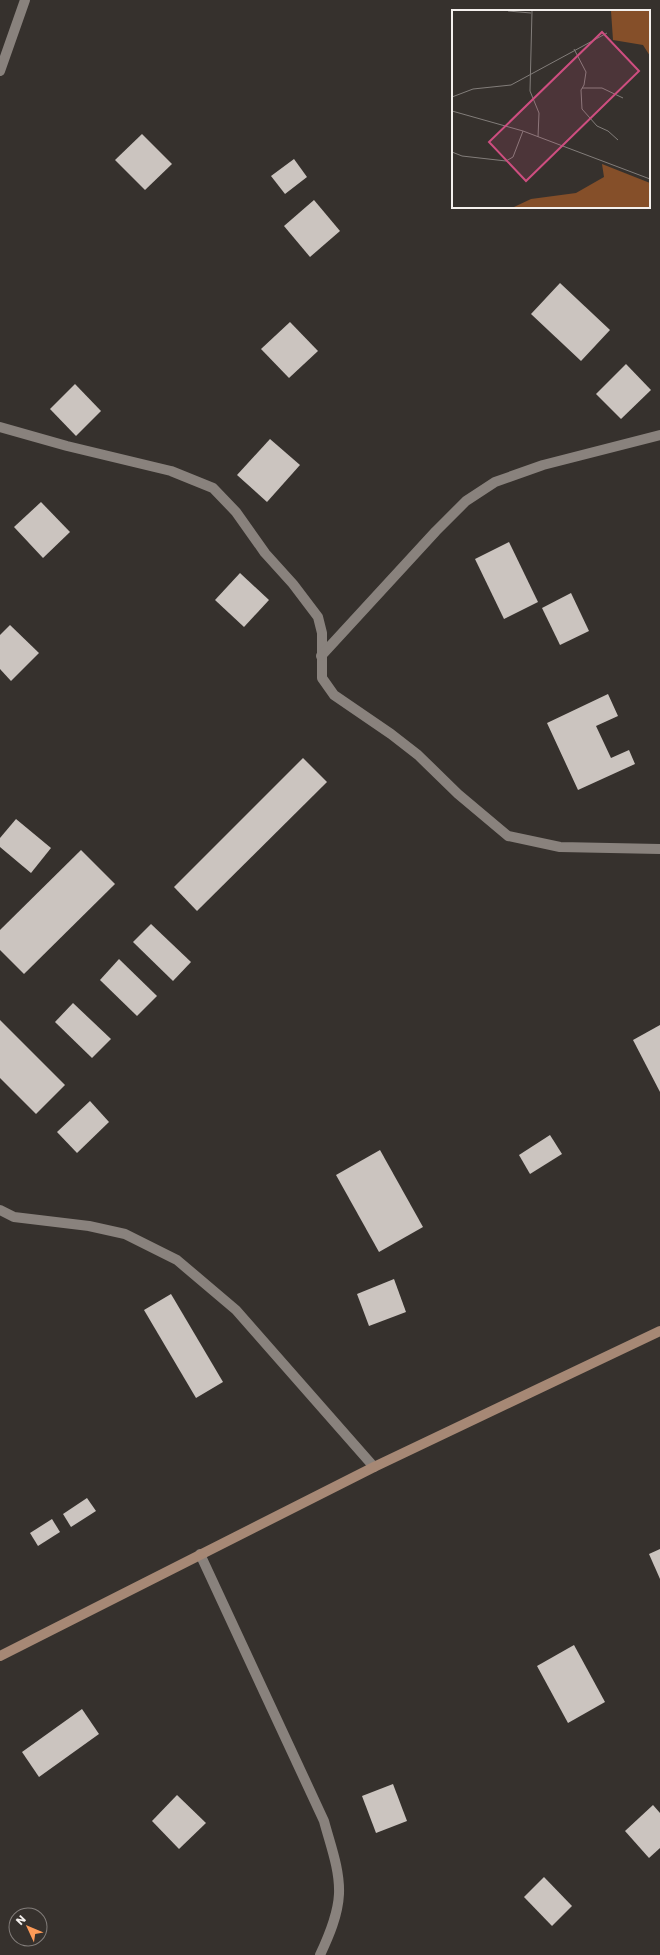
<svg xmlns="http://www.w3.org/2000/svg" width="660" height="1955" font-family="Poppins,sans-serif">
<style>
.building{fill:#cbc4bf}
.lines{fill:none;stroke-linecap:round;stroke-linejoin:round}
.street{stroke:#89827d;stroke-width:10}
.secondary{stroke:#a68875;stroke-width:10}
.inset-road{fill:none;stroke:#827d7a;stroke-width:1}
.view{fill:#ce4e80;fill-opacity:0.15;stroke:#ce4e80;stroke-width:2}
.inset-edge{fill:none;stroke:#f4f0ed;stroke-width:2}
</style>
<rect width="100%" height="100%" fill="#36312d"/>
<g class="building">
<polygon points="142,134 172,164 145,190 115,160"/>
<polygon points="294,159 307,177 285,194 271,176"/>
<polygon points="314,200 340,231 310,257 284,226"/>
<polygon points="560,283 610,330 581,361 531,314"/>
<polygon points="290,322 318,351 289,378 261,349"/>
<polygon points="626,364 651,390 621,419 596,394"/>
<polygon points="75,384 101,411 76,436 50,409"/>
<polygon points="270,439 300,465 267,502 237,475"/>
<polygon points="41,502 70,532 43,558 14,527"/>
<polygon points="509,542 538,602 504,619 475,559"/>
<polygon points="240,573 269,600 244,627 215,600"/>
<polygon points="571,593 589,631 560,645 542,608"/>
<polygon points="10,625 39,653 11,681 0,669 0,635"/>
<polygon points="608,694 618,716 596,726 611,758 629,750 635,764 578,790 547,723"/>
<polygon points="303,758 327,782 197,911 174,887"/>
<polygon points="16,819 51,848 31,873 0,847 0,838"/>
<polygon points="81,850 115,884 24,974 0,950 0,930"/>
<polygon points="151,924 191,962 173,981 133,942"/>
<polygon points="119,959 157,996 137,1016 100,980"/>
<polygon points="73,1003 111,1039 92,1058 55,1022"/>
<polygon points="0,1020 65,1085 36,1114 0,1078"/>
<polygon points="660,1025 660,1092 633,1040"/>
<polygon points="90,1101 109,1122 77,1153 57,1132"/>
<polygon points="550,1135 562,1154 530,1174 519,1155"/>
<polygon points="380,1150 423,1227 379,1252 336,1175"/>
<polygon points="394,1279 406,1312 369,1326 357,1294"/>
<polygon points="171,1294 223,1382 196,1398 144,1310"/>
<polygon points="87,1498 96,1511 71,1527 63,1514"/>
<polygon points="52,1519 60,1532 38,1546 30,1533"/>
<polygon points="660,1549 660,1579 649,1554"/>
<polygon points="574,1645 605,1702 568,1723 537,1666"/>
<polygon points="82,1709 99,1734 39,1777 22,1752"/>
<polygon points="393,1784 407,1821 376,1833 362,1796"/>
<polygon points="177,1795 206,1823 179,1849 152,1821"/>
<polygon points="653,1805 660,1813 660,1848 649,1858 625,1831"/>
<polygon points="544,1877 572,1906 552,1926 524,1897"/>
</g>
<g class="lines">
<g class="street">
<polyline points="0,71 25,0"/>
<polyline points="0,427 67,446 171,471 213,488 236,512 265,553 293,584 318,617 322,633 322,678 334,695 391,734 418,755 458,794 508,836 560,847 660,849"/>
<polyline points="321,656 436,531 466,501 495,482 543,465 660,435"/>
<polyline points="0,1210 14,1217 89,1226 125,1234 177,1260 236,1310 374,1467"/>
<path d="M 200,1554 L 324,1821 C 330,1844 340,1869 339,1894 C 338,1915 329,1936 320,1955"/>
</g>
<polyline class="secondary" points="0,1656 374,1467 660,1331"/>
</g>
<g transform="translate(452 10)">
<rect width="198" height="198" fill="#36312d"/>
<path d="M 159,1 L 198,1 L 198,46 L 191,35 L 161,30 ZM 150,154 L 198,173 L 198,197 L 62,197 L 79,189 L 124,183 L 152,167 Z" fill="#854f29"/>
<path class="inset-road" d="M 56,1 L 79,3M 80,1 L 78,81 L 87,103 L 86,127M 122,39 L 134,62 L 132,75 L 129,80 L 130,99 L 145,116 L 156,121 L 166,130M 130,78 L 150,78 L 171,88M 0,87 L 21,79 L 59,75 L 155,23M 0,101 L 71,121 L 198,169M 0,142 L 10,146 L 54,151 L 61,147 L 71,121"/>
<path class="view" d="M 150,22 L 187,61 L 74,171 L 37,132 Z"/>
<rect width="198" height="198" class="inset-edge"/>
</g>
<g transform="translate(28 1927) rotate(314)"><circle r="19" fill="#36312d" stroke="#827d7a"/>
<path d="M0-3L7 15L0 10L-7 15Z" fill="#fe9b58"/>
<text y="-6" font-size="11" font-weight="bold" text-anchor="middle" fill="#f4f0ed">N</text>
</g>
</svg>
